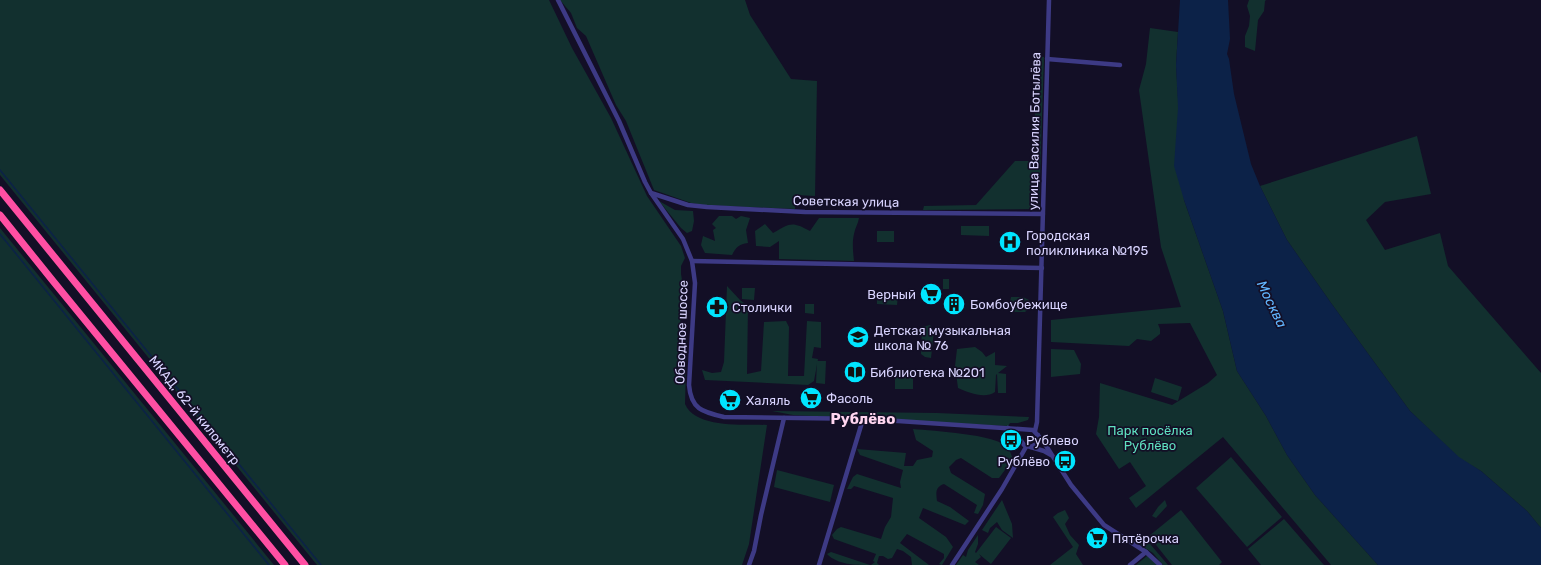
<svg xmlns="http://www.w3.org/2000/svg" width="1541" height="565" font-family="Rubik,sans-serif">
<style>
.green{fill:#12302f}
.water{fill:#0c2248}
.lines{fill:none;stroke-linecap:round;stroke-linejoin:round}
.stream{stroke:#0c2248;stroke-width:1.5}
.minor{stroke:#3d3a85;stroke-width:4.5}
.highway{stroke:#ff4fa3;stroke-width:7}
.labels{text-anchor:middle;stroke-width:3.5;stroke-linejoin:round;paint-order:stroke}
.street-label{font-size:13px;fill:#d9d4ff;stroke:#130f26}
.poi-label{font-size:13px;fill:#d9d4ff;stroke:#130f26;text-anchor:start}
.park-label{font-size:13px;fill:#5fe0c0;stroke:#130f26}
.water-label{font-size:14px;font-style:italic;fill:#62b6ff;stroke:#130f26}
.quarter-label{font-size:15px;font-weight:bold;fill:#ffd6f0;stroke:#130f26}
</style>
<rect width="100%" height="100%" fill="#130f26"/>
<g class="green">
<path d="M 0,0 L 549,0 L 572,48 L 611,118 L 647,196 L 681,246 L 685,258 L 681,266 L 681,274 L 683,286 L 687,292 L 682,293 L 680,327 L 687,329 L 685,404 C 696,429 744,424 767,425 L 749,544 L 742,565 L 317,565 L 0,175 Z"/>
<polygon points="560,0 745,0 750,15 791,79 817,81 815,196 796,195 795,209 704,205 691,203 654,190 626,121 616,105 586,36 577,28 571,13"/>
<polygon points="1249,0 1266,0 1265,1 1264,11 1258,20 1255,51 1245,47 1245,36 1249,26 1250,16 1247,6"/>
<polygon points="1150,28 1178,32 1176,65 1184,200 1223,311 1237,371 1266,416 1287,455 1315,495 1378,565 1331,565 1223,437 1136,508 1129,498 1146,486 1130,462 1119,469 1096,434 1099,417 1100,383 1172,405 1208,383 1217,375 1190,323 1158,324 1160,329 1160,334 1151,341 1137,339 1129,346 1051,342 1051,320 1181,307 1161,247 1139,90 1146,64"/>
<polygon points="1036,56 1044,57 1039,209 923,210 924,206 976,205 1015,161 1034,161"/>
<polygon points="1417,136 1431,194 1385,202 1366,220 1385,250 1440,233 1448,266 1541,373 1541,528 1527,511 1481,471 1459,458 1410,411 1331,303 1287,240 1260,186"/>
<polygon points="659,201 675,210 693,211 694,221 692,231 687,233 681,228"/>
<path d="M 719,216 L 732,216 L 736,219 L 741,216 L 750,218 L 746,230 L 748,243 C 739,244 736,247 732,255 L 705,253 L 701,245 L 703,236 L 715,241 L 713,230 L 716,228 L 712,224 Z"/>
<path d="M 819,218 L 859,218 C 858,224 855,228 854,234 C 852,242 853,252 854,261 L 779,259 L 779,241 L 770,247 L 756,246 L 755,231 L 765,224 L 773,233 C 790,223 792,221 810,231 Z"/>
<polygon points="961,226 989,226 989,236 961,235"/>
<polygon points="0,228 274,565 0,565"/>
<rect x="877" y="231" width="17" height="11"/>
<rect x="943" y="279" width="6" height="10"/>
<polygon points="727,286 740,300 748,306 747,374 761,371 764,322 786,321 789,327 788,376 804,376 807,321 821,322 821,348 814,347 812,358 818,359 814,381 808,385 705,380 702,370 712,373 721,372 724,362"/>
<polygon points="742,288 755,288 754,300 742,299"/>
<polygon points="877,295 898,295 897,305 877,304"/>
<polygon points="1011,297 1023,297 1029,300 1030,308 1025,312 1013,312 1010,302"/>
<polygon points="805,304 814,304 814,314 805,313"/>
<polygon points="930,325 934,330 931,358 925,357 921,354 922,327"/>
<path d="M 975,347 L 982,352 L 986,357 L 995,352 L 995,365 L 1007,366 L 998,373 L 1006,374 L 1006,393 L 998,393 L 997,374 L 996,375 L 995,392 C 985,399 969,393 958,388 L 955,366 L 957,349 Z"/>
<polygon points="1051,349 1074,350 1081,364 1080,374 1051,377"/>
<polygon points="817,361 826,361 825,384 816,383"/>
<rect x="895" y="377" width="18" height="12"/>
<polygon points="1155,378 1182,387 1178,401 1151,392"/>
<polygon points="772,411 937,413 1029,417 1028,420 1018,423 1010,423 1008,426 793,415"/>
<path d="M 913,429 C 934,431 994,434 1008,447 C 1010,450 1011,455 1013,459 L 999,478 L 992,478 L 961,458 L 956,460 L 949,467 L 951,473 L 985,494 L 983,505 L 978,514 L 974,513 L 977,505 L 944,484 C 935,487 936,493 937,501 L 950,507 L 969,521 L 965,525 L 923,508 L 919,518 L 946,537 L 953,547 L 942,565 L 939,564 L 944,558 L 944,554 L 907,534 L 900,543 L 929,565 L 912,565 L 911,557 L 903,551 L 897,549 L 892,558 L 888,559 L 883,556 L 879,556 L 877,563 L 879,565 L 871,565 L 875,562 L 873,561 L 876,554 L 834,539 L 832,535 L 837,529 L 841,527 L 881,539 L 885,527 L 891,517 L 893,498 L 854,486 L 851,489 L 847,489 L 853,477 L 857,474 L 901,488 L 900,482 L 903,470 L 860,455 L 857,449 L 906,453 L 904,466 L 913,466 L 917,460 L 932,457 L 933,451 L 916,440 Z"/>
<polygon points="1231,457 1282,517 1247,547 1196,488"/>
<polygon points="777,470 834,485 830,502 774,487"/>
<polygon points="1002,500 1012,524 1013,538 1002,530 997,522 990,528 988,533 982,530"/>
<polygon points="1165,500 1167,506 1156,518 1152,516 1158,507"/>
<polygon points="1065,510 1069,518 1065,524 1070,535 1079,545 1076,554 1083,565 1050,565 1073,547 1053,517 1058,513"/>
<polygon points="1181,510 1222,562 1219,565 1172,565 1149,536"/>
<polygon points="1284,519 1324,565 1261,565 1248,549"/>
<polygon points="996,527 1011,538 991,564 979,554 981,557 975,562 979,565 956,565 963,555 966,557 968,550 978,535 978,544 975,552 976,553"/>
<polygon points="1145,538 1168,565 1163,565 1153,553 1140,545"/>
<path d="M 831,552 L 870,565 C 855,565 838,565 827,554 Z"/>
<polygon points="1147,556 1153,560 1157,565 1136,565"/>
</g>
<polygon class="water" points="1180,0 1228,0 1230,39 1227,54 1229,59 1234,94 1251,164 1260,186 1287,240 1331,303 1410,411 1459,457 1481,471 1527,511 1541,528 1541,565 1378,565 1315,495 1287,455 1266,416 1237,371 1223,311 1184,200 1174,166 1178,108 1176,65"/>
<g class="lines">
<g class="stream">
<polyline points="0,170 321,565"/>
<polyline points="0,234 269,565"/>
</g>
<g class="minor">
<path d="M 558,0 L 619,121 L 645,182 L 651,193 L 683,239 L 692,261 L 695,283 L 689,385 C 691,409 702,412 724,417 L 868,419 L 1033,430 L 1043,441 L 1071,485 L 1104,525 L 1146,552 L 1160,565"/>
<polyline points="1047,59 1120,65"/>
<polyline points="651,193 688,205 707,207 805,212 1043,214"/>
<polyline points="692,261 1042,268"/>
<polyline points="1008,428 1017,435 1024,445 1044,451 1051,455"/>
<polyline points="1035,431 1037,422 1049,0"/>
<polyline points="1031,447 1038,443 1038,435"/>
<polyline points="749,565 754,551 761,515 784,418"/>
<polyline points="819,565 863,419"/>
<polyline points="952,565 1002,489 1026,447"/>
<polyline points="1130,565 1146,552"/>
</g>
<g class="highway">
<polyline points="0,190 305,565"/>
<polyline points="0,215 53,281 285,565"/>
</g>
</g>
<defs>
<g id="hospital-disc" transform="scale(1.15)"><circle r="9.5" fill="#00e5ff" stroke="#130f26"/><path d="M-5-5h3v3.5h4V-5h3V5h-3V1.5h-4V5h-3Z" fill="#111"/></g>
<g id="supermarket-disc" transform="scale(1.15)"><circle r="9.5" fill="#00e5ff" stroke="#130f26"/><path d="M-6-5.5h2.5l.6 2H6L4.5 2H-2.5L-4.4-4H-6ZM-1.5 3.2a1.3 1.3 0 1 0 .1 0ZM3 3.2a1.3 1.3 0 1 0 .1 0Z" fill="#111"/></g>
<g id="building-disc" transform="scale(1.15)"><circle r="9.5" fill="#00e5ff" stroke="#130f26"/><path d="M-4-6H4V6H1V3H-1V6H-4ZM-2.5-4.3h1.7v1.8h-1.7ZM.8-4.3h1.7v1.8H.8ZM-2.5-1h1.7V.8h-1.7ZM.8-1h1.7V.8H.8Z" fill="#111"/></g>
<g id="pharmacy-disc" transform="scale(1.15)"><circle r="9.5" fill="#00e5ff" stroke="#130f26"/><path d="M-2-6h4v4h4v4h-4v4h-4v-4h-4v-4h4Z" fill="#111"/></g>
<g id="school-disc" transform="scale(1.15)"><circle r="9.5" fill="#00e5ff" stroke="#130f26"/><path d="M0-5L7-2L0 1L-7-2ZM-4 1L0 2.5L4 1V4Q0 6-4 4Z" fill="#111"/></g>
<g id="library-disc" transform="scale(1.15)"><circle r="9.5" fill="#00e5ff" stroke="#130f26"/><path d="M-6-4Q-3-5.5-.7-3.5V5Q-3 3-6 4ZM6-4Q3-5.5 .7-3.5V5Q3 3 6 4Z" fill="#111"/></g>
<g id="bus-disc" transform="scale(1.15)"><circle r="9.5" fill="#00e5ff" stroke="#130f26"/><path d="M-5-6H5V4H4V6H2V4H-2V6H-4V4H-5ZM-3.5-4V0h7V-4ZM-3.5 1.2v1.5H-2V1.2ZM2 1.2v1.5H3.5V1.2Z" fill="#111"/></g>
</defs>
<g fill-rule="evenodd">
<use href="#hospital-disc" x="1010" y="242"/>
<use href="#supermarket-disc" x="931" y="294"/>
<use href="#building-disc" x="954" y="304"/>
<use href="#pharmacy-disc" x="717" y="307"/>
<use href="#school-disc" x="858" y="337"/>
<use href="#library-disc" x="855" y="372"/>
<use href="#supermarket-disc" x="811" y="398"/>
<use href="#supermarket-disc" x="730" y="400"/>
<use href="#bus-disc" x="1011" y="440"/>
<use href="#bus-disc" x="1065" y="461"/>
<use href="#supermarket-disc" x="1097" y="538"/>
</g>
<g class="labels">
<g class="street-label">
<text transform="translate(1034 131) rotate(-89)" y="5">улица Василия Ботылёва</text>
<text transform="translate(846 201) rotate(1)" y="5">Советская улица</text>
<text transform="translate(681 332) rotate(-88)" y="5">Обводное шоссе</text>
<text transform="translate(195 410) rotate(51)" y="5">МКАД, 62-й километр</text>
</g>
<g class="poi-label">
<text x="1026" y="240">Городская<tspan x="1026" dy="15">поликлиника №195</tspan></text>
<text x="916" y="299" text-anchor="end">Верный</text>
<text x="970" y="309">Бомбоубежище</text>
<text x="732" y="312">Столички</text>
<text x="874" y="335">Детская музыкальная<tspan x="874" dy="15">школа № 76</tspan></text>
<text x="870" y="377">Библиотека №201</text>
<text x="826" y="403">Фасоль</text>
<text x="746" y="405">Халяль</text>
<text x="1026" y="445">Рублево</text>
<text x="1050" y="466" text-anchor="end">Рублёво</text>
<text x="1112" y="543">Пятёрочка</text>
</g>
<g class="park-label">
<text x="1150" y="435">Парк посёлка<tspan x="1150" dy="15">Рублёво</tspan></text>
</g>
<g class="water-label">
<text transform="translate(1272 304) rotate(64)" y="5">Москва</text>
</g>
<g class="quarter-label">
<text x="863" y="424">Рублёво</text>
</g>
</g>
</svg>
